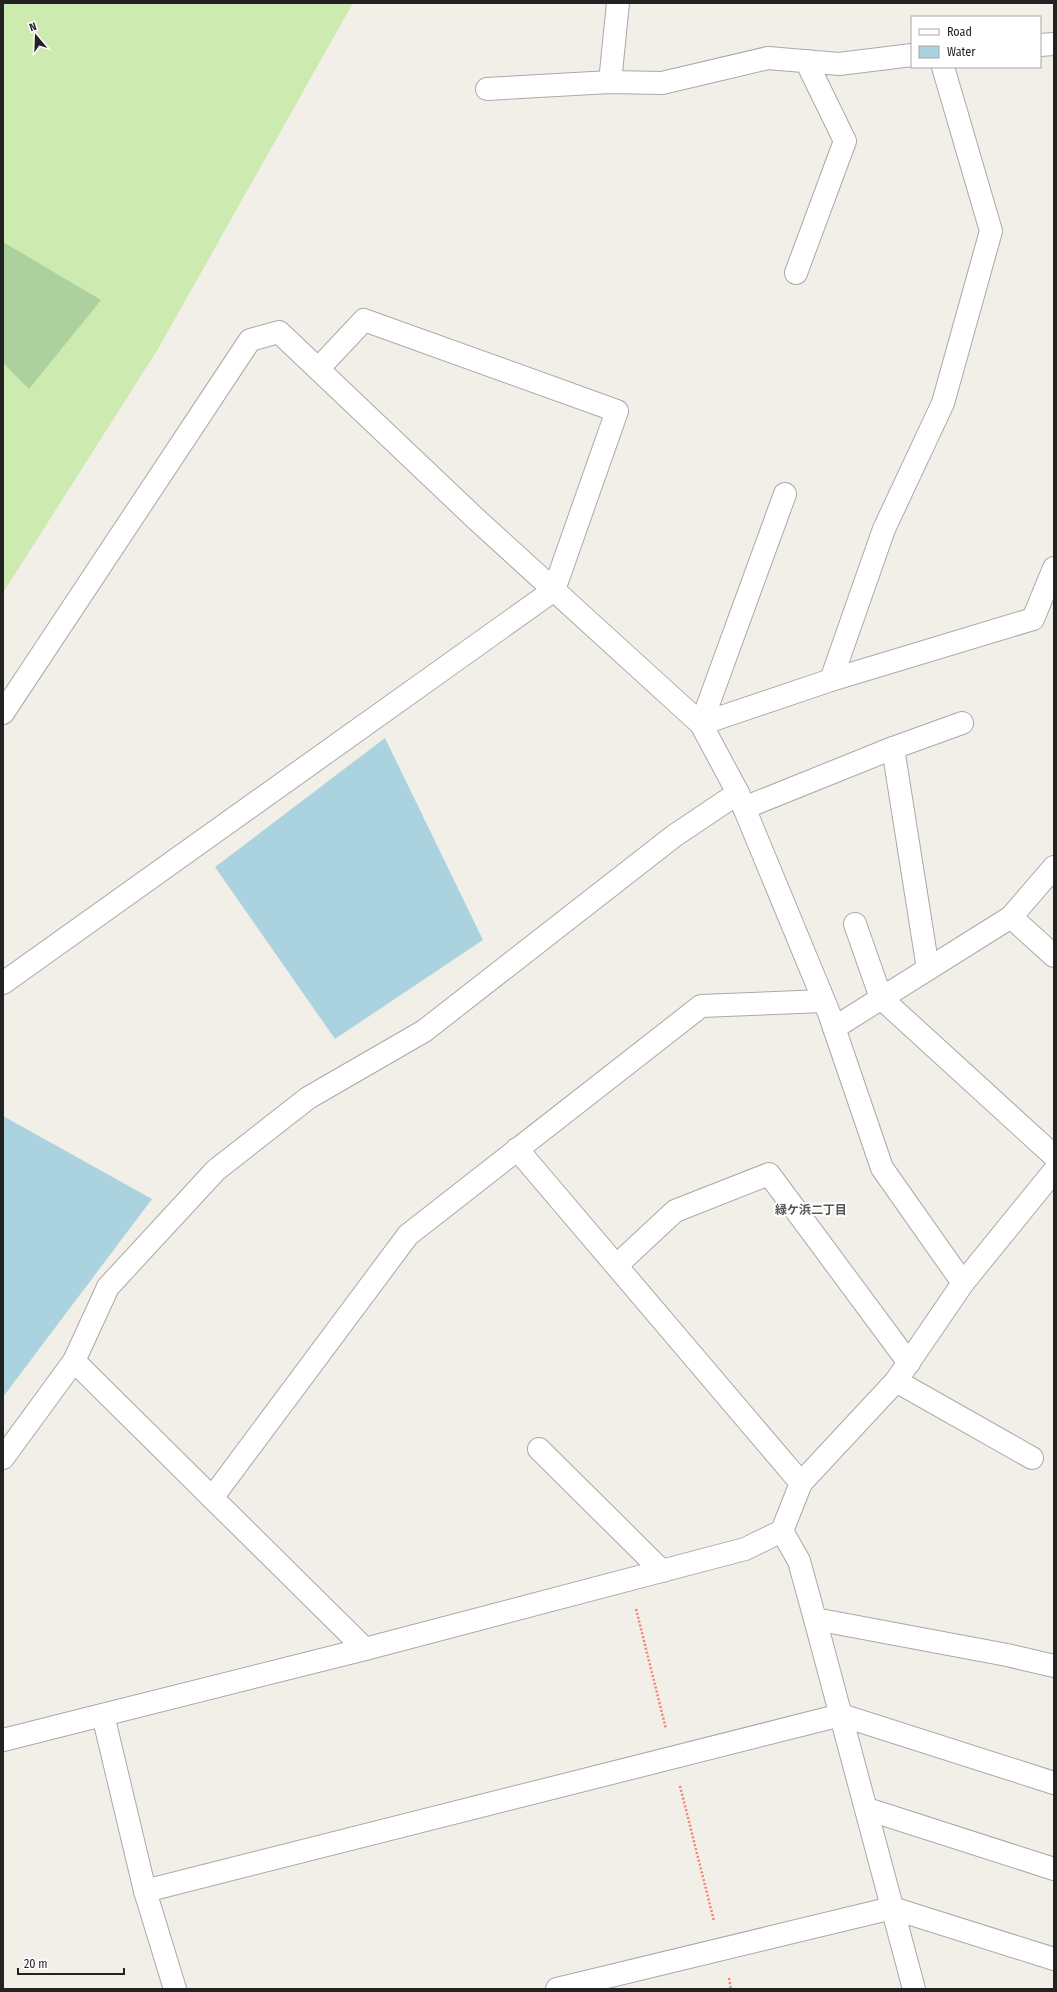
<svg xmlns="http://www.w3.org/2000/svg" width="1057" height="1992" font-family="'Fira Sans Condensed','Noto Sans JP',sans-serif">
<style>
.grass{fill:#cdebb0}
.forest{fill:#add19e}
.water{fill:#aad3df}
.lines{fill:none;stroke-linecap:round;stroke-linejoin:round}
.street-casing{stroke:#a9a9a9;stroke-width:24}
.path{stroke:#fa8072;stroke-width:2.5;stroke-dasharray:2 2;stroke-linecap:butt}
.street{stroke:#fff;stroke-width:22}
.labels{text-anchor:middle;stroke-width:4;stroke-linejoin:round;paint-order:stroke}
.neighbourhood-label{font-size:12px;font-weight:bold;fill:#555;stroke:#fff}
</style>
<rect width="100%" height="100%" fill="#f2efe9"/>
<polygon class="grass" points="3,3 353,3 158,349 3,593"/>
<polygon class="forest" points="3,242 101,300 29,389 3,363"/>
<g class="water">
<polygon points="385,738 483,940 335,1039 215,867"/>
<polygon points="3,1116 152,1199 3,1397"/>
</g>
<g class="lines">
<g class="street-casing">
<g id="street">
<polyline points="1040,45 1054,44"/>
<polyline points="610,82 618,3"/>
<polyline points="487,89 610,82 662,83 768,58 839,64 912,55"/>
<polyline points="796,273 845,141 806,61"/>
<polyline points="831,680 884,529 943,403 991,231 943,67"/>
<polyline points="3,713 250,340 279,332 476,519 701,724 738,793 829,1013 882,1168 963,1283"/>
<polyline points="701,724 831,680 1033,619 1054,568"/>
<polyline points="701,724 785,494"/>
<polyline points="744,808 893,748"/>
<polyline points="1011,917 1054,956"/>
<polyline points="855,924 881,998 1054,1156"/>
<polyline points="928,969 893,748 962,723"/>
<polyline points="3,983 554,590 617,411 364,320 318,369"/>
<polyline points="834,1028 1011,917 1054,867"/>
<polyline points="517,1149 801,1483"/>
<polyline points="617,1265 675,1211 769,1174 909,1363"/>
<polyline points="74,1361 365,1649"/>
<polyline points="896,1381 1032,1458"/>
<polyline points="539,1449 662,1571"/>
<polyline points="3,1458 74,1361 108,1287 216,1170 308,1098 424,1031 674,836 738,793"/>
<polyline points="212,1498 408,1235 701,1006 823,1001"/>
<polyline points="782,1531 799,1561 815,1619 914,1989"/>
<polyline points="815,1619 1007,1655 1054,1666"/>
<polyline points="103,1715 145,1891 175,1989"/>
<polyline points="3,1740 365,1649 745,1549 782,1531 801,1483 896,1381 963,1283 1054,1171"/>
<polyline points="867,1809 1054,1869"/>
<polyline points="145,1891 841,1715 1054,1783"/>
<polyline points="557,1989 892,1908 1054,1959"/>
</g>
</g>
<g class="path">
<polyline points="636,1609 666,1729"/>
<polyline points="680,1786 714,1921"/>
<polyline points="729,1978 731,1989"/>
</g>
<use href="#street" class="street"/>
</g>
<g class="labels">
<g class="neighbourhood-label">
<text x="811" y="1214">緑ケ浜二丁目</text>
</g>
</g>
<rect width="1057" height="1992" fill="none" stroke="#222222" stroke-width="8"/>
<rect x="911" y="16" width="130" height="52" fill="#ffffff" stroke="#a7a7a7"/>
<rect x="919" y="29" width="20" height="6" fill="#ffffff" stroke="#a7a7a7"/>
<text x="947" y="36" font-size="12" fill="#222222">Road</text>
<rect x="919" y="46" width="20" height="12" fill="#aad3df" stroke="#a7a7a7"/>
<text x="947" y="56" font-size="12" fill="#222222">Water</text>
<g transform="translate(36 36) rotate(341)" stroke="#ffffff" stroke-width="3" paint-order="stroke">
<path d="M0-3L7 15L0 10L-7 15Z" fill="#222222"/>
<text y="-6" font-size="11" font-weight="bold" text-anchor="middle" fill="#222222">N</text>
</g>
<path d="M18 1968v6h106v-6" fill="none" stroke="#222222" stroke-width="2"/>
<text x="24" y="1968" font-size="12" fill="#222222" stroke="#ffffff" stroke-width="3" paint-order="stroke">20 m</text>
</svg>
